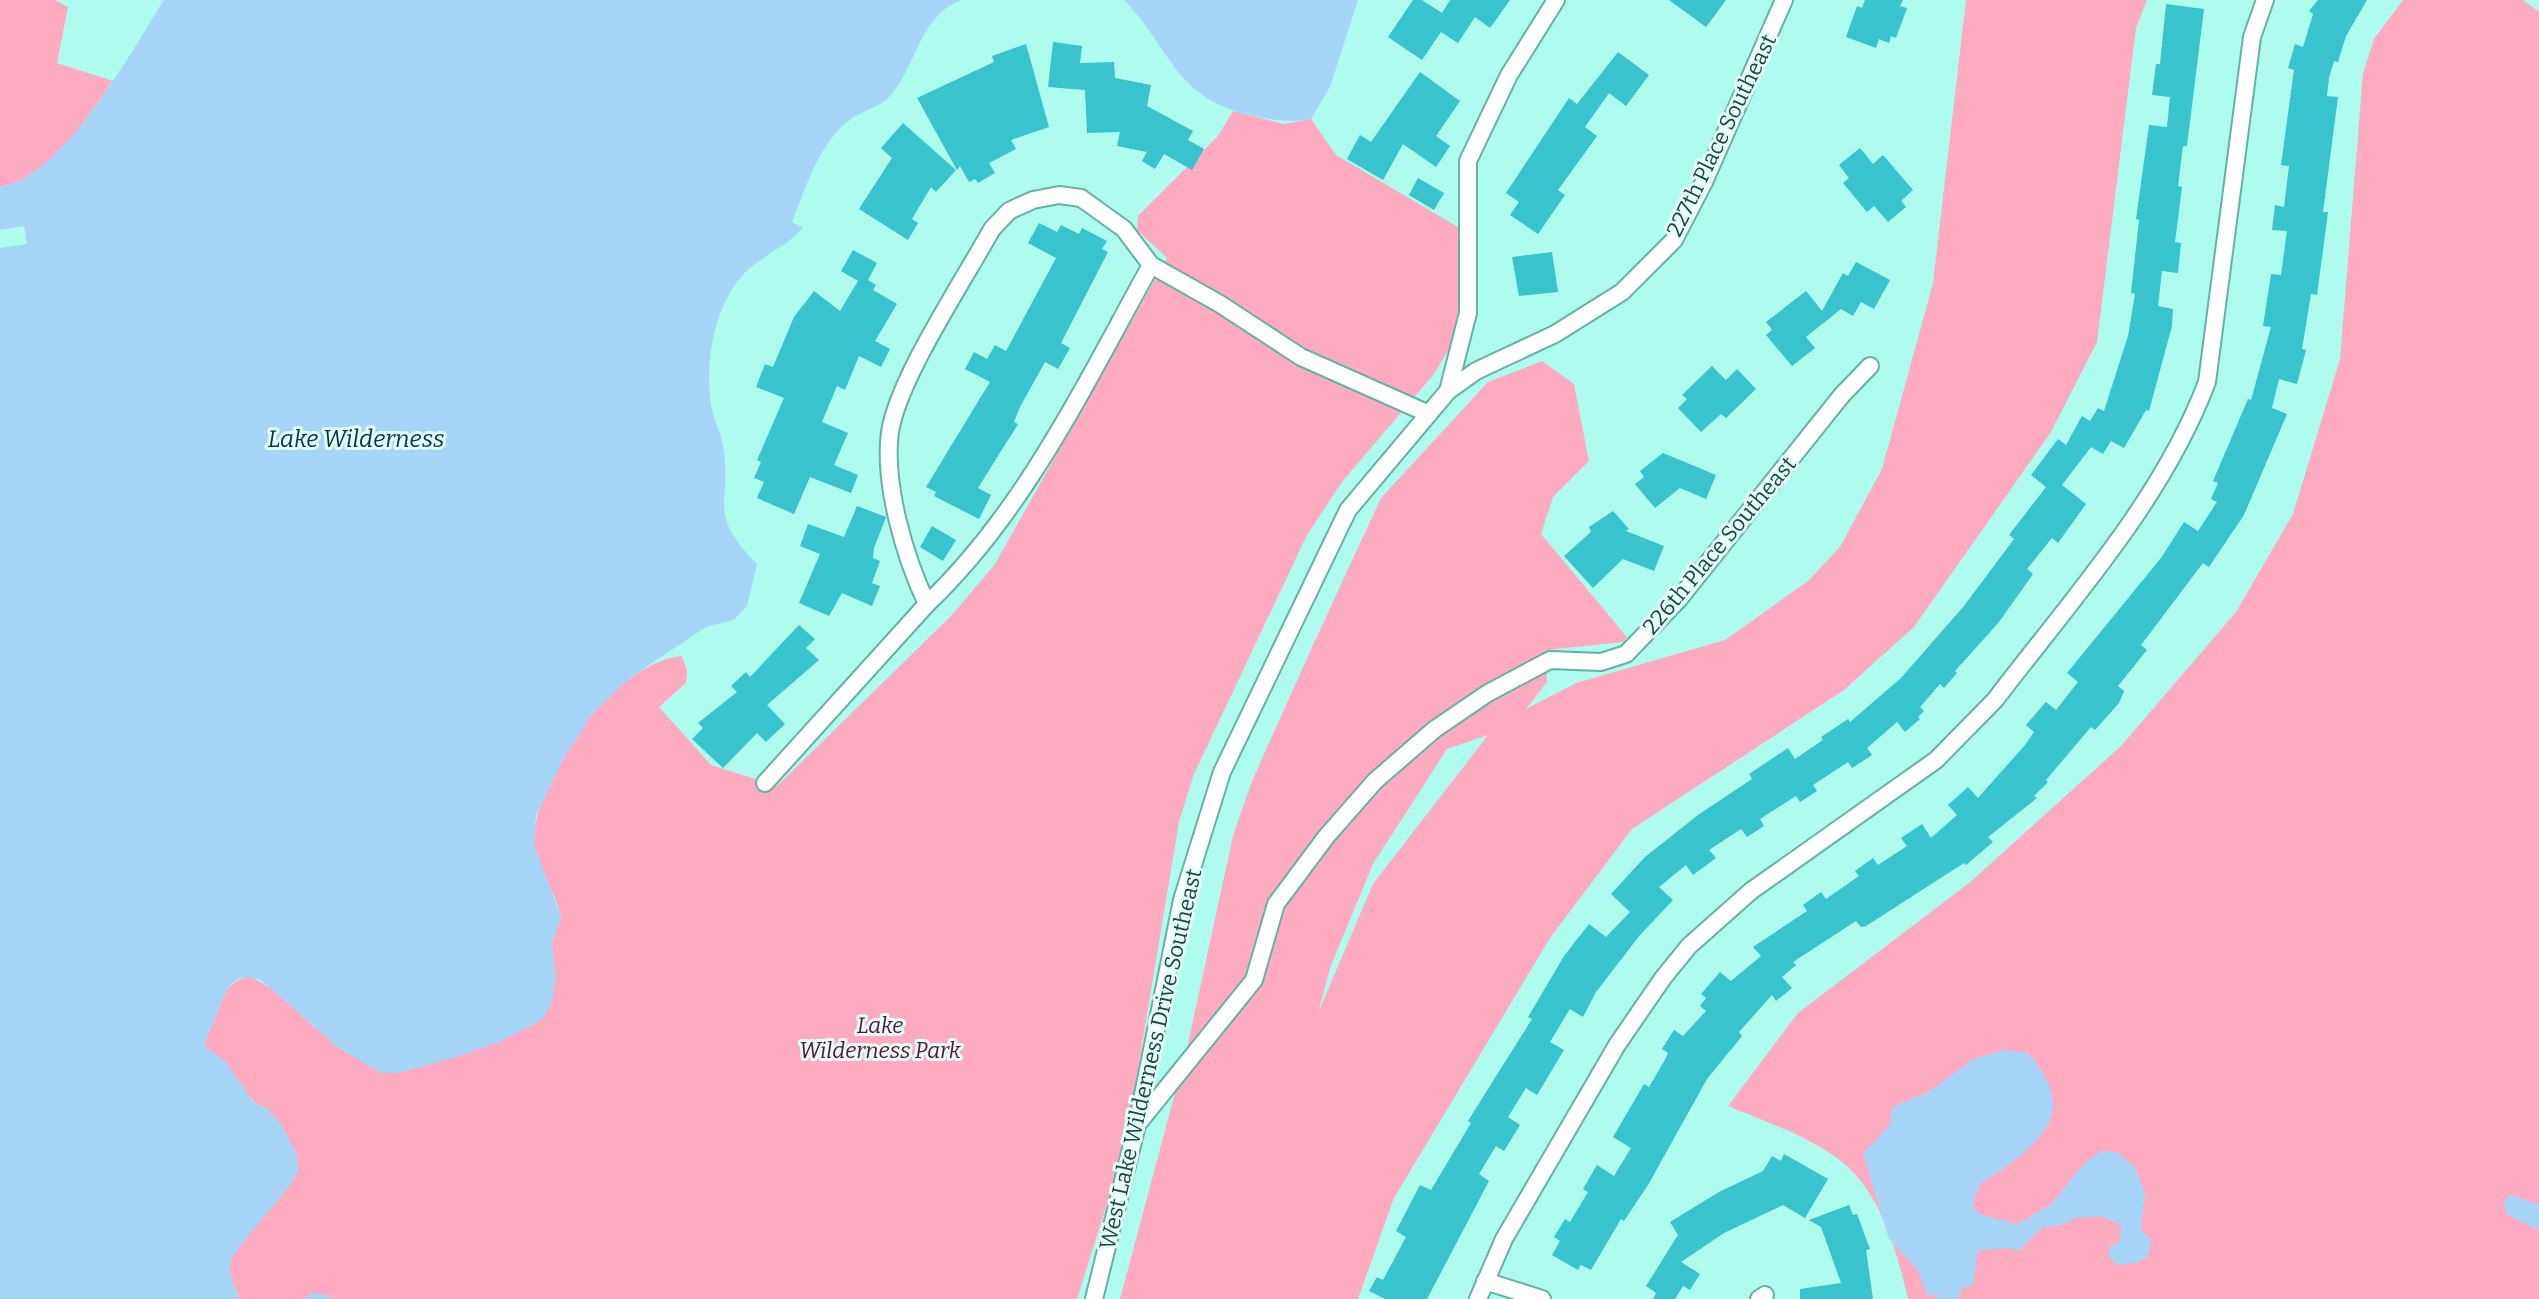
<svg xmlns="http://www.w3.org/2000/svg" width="2539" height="1299" font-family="Bitter,serif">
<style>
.green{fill:#feabc1;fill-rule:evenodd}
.water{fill:#a7d5f8}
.pier{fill:#adfcee}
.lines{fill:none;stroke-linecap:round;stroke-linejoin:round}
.stream{stroke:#a7d5f8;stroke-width:6}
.building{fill:#38c3cd}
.minor-casing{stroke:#65b2a5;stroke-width:20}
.minor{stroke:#fff;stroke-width:16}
.labels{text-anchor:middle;stroke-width:6;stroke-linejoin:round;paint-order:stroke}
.street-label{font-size:22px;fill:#22423d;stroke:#e1fff9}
.park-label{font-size:22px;font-style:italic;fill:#611031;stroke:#e1fff9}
.water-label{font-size:24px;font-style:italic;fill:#0f3249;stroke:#e1fff9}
</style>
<rect width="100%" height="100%" fill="#adfcee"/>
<g class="green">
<path d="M 0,0 L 55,0 L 68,7 L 57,63 L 113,81 C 85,119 51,179 0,187 Z"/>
<path d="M 1966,0 L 2147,0 L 2136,28 L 2097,342 L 2051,432 L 1914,627 L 1844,690 L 1632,829 L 1550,938 L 1394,1198 L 1358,1299 L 1120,1299 L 1187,1048 L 1233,836 L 1252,781 L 1313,645 L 1381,498 L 1488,382 L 1542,361 L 1574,384 L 1589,461 L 1553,497 L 1541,534 L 1627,637 L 1623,642 L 1546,650 L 1547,682 L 1526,709 L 1576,683 L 1725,640 L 1808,581 L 1840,547 L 1882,469 L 1933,283 ZM 1488,735 L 1373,884 L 1318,1013 L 1330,968 L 1373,864 L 1447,749 Z"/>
<path d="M 2403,0 L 2523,0 L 2539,12 L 2539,1299 L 1908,1299 C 1898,1256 1883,1201 1850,1169 C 1817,1138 1768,1123 1728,1106 L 1798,1013 L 1969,883 L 2121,746 L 2236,612 L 2293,514 L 2340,359 L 2363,73 L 2374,39 Z"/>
<path d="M 1233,111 L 1284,124 L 1311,119 L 1336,155 L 1458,227 L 1463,300 L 1451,346 L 1434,374 L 1342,482 L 1307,535 L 1194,774 L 1179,822 L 1125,1147 L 1077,1299 L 239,1299 L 229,1270 L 232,1256 L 274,1203 L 269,1110 L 254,1102 L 205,1046 C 206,1035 209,1032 213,1023 C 224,999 222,983 250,976 L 277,992 L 315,1028 L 551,1004 C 556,979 551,967 552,944 C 553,934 561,924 560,915 C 556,889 533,867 534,840 C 535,776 614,662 682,656 L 687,670 L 686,683 L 659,707 L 711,765 L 777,786 L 952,615 L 995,564 L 1167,258 L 1137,230 L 1138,216 L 1218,136 Z"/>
</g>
<g class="water">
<path d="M 164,0 L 961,0 C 918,17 918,65 890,96 C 880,108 860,111 848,121 C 819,144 805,189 792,222 L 803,228 C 785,248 758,257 741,277 C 713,310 705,364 711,405 C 713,419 721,432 723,446 C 733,505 705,511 757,564 L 747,606 L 734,620 L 706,627 L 631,677 L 593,713 L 564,758 L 536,815 L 534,845 L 561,917 L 552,943 L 556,979 L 551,1004 L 542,1020 L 497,1043 L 449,1059 L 403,1072 L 381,1073 L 339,1048 L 261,980 C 227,967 224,1000 213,1023 C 209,1032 206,1035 205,1046 L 227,1063 L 253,1102 L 269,1110 L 282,1126 L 297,1155 L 298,1170 L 292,1183 L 232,1256 L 229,1270 L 239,1299 L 0,1299 L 0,187 C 63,177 131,52 164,0 Z"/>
<path d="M 1124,0 L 1358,0 L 1330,87 L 1311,119 C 1287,123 1273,120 1250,115 C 1173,97 1172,49 1124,0 Z"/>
<path d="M 2004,1050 L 2028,1053 C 2073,1106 2053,1132 2003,1169 C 1996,1175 1982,1179 1978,1188 C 1976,1193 1974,1200 1973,1206 L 1979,1214 L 2017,1224 L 2050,1205 L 2084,1164 L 2101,1151 L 2117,1152 L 2135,1167 L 2145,1193 L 2141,1230 L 2151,1240 L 2148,1257 L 2137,1263 L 2117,1265 L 2109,1257 L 2110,1247 L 2120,1241 L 2121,1225 L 2101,1216 L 2075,1218 L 2062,1225 L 2043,1227 L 2018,1251 L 2009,1248 L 1978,1250 L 1973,1285 L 1962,1288 L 1957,1299 L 1935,1299 L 1939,1294 L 1927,1296 L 1919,1272 L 1889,1239 L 1863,1154 L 1890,1124 L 1892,1107 L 1930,1091 L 1973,1059 Z"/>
<polygon points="2511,1195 2539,1205 2539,1230 2506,1214 2504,1200"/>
</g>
<polygon class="pier" points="24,226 27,244 0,248 0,230"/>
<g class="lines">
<polyline class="stream" points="308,1299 314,1296 328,1299"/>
</g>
<g class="building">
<polygon points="1413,0 1422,0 1442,13 1450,0 1510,0 1490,28 1475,17 1458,43 1441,32 1422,60 1388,37"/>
<polygon points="1669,0 1726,0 1706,27"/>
<polygon points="1865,0 1903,0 1900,6 1907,8 1896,38 1891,36 1889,43 1879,39 1876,48 1846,37 1857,6 1862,8"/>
<polygon points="2318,0 2367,0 2346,36 2338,62 2334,61 2329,78 2327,96 2338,97 2323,212 2328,212 2317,295 2311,294 2302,349 2306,350 2297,384 2279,379 2272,408 2287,414 2244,515 2209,567 2203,563 2141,645 2147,650 2118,686 2124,691 2119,703 2095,730 2091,727 2046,780 2048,782 2034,796 2037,798 1988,837 1993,842 1966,865 1964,863 1866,926 1861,927 1856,921 1793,962 1796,965 1782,977 1792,988 1776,1001 1772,995 1739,1032 1742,1036 1707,1079 1648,1185 1624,1221 1621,1219 1591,1270 1581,1265 1578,1270 1552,1255 1560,1241 1554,1237 1565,1219 1570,1222 1588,1192 1583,1189 1597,1165 1614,1176 1631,1148 1613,1137 1644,1084 1649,1087 1666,1058 1668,1053 1662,1049 1674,1030 1683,1036 1706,1011 1700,1006 1706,998 1701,994 1720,972 1731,981 1761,956 1753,947 1807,911 1803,905 1821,892 1826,899 1859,876 1855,871 1873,858 1878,865 1907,846 1901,838 1922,824 1931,838 1957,815 1948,805 1968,787 1978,798 2025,745 2034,732 2026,725 2046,702 2056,710 2078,682 2067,673 2161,558 2184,522 2198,531 2217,502 2211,499 2218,483 2213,481 2248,399 2251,400 2271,327 2263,326 2271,274 2281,275 2287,231 2272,230 2275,205 2284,207 2289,166 2281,165 2294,70 2288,68 2295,44 2303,47 2313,14 2309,11"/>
<polygon points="2166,4 2204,9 2187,146 2183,146 2178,186 2182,187 2175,242 2181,243 2178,273 2162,271 2158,306 2173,309 2172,326 2149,411 2146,410 2124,448 2111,441 2103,454 2091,447 2062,485 2086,504 2058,543 2052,538 2027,569 2033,574 1999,622 1955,671 1957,673 1944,688 1940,684 1920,707 1924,711 1918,717 1920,719 1905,732 1897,722 1867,748 1872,755 1852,768 1848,762 1813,785 1817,791 1800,802 1796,796 1760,819 1764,826 1747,837 1741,829 1709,850 1716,858 1693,875 1686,865 1659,887 1673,900 1640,935 1596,992 1583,1017 1570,1009 1550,1042 1564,1050 1537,1095 1526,1088 1508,1117 1520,1125 1504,1151 1496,1146 1479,1174 1489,1181 1427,1299 1385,1299 1369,1291 1377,1277 1383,1280 1406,1237 1396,1231 1420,1185 1431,1190 1471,1123 1468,1121 1532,1019 1528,1017 1564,956 1589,924 1606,937 1630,912 1611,894 1645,857 1698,815 1752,779 1749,774 1788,748 1795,759 1823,740 1821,737 1848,719 1850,722 1901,678 1964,606 2014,539 2009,535 2046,487 2031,475 2058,439 2066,445 2082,416 2090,421 2098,408 2104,411 2128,336 2135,294 2131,293 2139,220 2136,219 2149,125 2167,127 2170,97 2152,95 2156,64 2160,64"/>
<polygon points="1053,42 1082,46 1080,63 1114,62 1115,78 1151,85 1147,106 1193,131 1188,140 1204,149 1192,170 1164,154 1155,169 1142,161 1147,152 1117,146 1120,132 1087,133 1085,90 1048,87"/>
<polygon points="1026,44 1049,127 1011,140 1016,149 989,163 995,173 978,183 975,179 969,182 960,166 957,170 917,98 994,62 992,56"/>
<polygon points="1618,52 1649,75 1626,106 1609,93 1585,127 1597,136 1558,190 1565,195 1538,234 1510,215 1519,202 1506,193 1569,98 1577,104"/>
<polygon points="1420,72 1460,101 1436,136 1450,146 1436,167 1403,144 1383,180 1347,159 1360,135 1371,142"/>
<polygon points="903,123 956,170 936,192 931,187 912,219 918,223 908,240 859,209 892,158 881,148"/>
<polygon points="1860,148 1873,164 1883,155 1913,190 1901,201 1906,207 1888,222 1874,206 1867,212 1843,183 1849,178 1839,165"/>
<polygon points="1418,178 1444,193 1434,210 1409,195"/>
<polygon points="1039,223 1057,232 1061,225 1079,234 1082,228 1107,241 1102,249 1108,252 1061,343 1070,348 1058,369 1045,362 1020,407 1014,422 1018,424 978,488 991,495 979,519 934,496 936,492 926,487 990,382 965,369 974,352 987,359 995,345 1006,351 1056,258 1028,243"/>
<polygon points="853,250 877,263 868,280 876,285 873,290 897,304 875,341 890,349 881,367 859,356 845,390 837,386 822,422 848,433 834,465 858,475 851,493 810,477 794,514 757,498 764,482 754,478 761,462 757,460 784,398 756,387 765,364 773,367 794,317 814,291 840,311 858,281 841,271"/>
<polygon points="1552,252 1558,292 1519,296 1512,257"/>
<polygon points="1856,262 1890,280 1874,309 1861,302 1853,316 1841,309 1806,337 1815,348 1792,366 1766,335 1772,330 1766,322 1806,291 1822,311 1843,273 1848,276"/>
<polygon points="1712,366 1726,380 1737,369 1756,389 1726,418 1721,414 1701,432 1678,408 1687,399 1682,395"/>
<polygon points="1663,453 1716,475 1706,499 1680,488 1655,508 1635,484 1644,477 1640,471"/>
<polygon points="857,506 886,517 874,548 873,558 880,561 872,583 880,586 872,606 842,593 829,616 799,603 820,554 800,546 808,524 844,537"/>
<polygon points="1613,511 1629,529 1626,531 1664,546 1654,571 1623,559 1593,588 1564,556 1591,532 1589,527"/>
<polygon points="932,526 956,540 943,561 920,547"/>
<polygon points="799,625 815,639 806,648 819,660 767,705 785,724 766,742 757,733 723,768 692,739 703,728 698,723 737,692 731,686 746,672 750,677"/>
<polygon points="1784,1154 1828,1179 1805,1218 1783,1205 1724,1233 1681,1262 1700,1274 1690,1290 1683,1286 1675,1299 1653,1299 1656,1293 1646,1286 1678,1235 1670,1222 1719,1192 1763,1171 1772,1156 1781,1161"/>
<polygon points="1849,1205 1853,1215 1857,1214 1870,1249 1866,1250 1873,1299 1800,1299 1800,1289 1841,1283 1821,1227 1809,1220"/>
</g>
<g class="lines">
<g class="minor-casing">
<g id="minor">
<polyline points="1448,391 1476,371 1555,334 1622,292 1674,240 1704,182 1784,0"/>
<path d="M 927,604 C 1025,511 1086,382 1151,265"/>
<path d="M 765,783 L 927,604 C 905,558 883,484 890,432 C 898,379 964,280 992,229 L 1009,211 L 1033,200 L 1059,195 L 1081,198 L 1124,229 L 1151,265 L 1220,304 L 1301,357 L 1429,414"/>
<polyline points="1140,1121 1254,980 1276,904 1326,837 1375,781 1435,729 1488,693 1550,660 1601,662 1626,654 1679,599 1842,395 1870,366"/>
<polyline points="1485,1281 1542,1299"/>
<polyline points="1094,1299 1137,1125 1182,900 1222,772 1348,510 1448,391 1468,313 1468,161 1509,75 1556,0"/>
<path d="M 1478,1299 L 1504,1239 L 1617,1045 L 1663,978 L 1689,946 L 1751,891 L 1936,760 L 1995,700 C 2071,600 2162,501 2207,382 L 2252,37 L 2265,0"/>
<polyline points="1759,1299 1765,1295"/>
</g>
</g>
<use href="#minor" class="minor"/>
</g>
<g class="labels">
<g class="street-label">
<text transform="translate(1721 135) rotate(-64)" y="8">227th Place Southeast</text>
<text transform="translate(1719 545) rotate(-50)" y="8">226th Place Southeast</text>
<text transform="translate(1150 1059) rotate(-77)" y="8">West Lake Wilderness Drive Southeast</text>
</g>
<g class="park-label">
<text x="880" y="1033">Lake<tspan x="880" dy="25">Wilderness Park</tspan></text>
</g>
<g class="water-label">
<text x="356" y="447">Lake Wilderness</text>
</g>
</g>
</svg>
